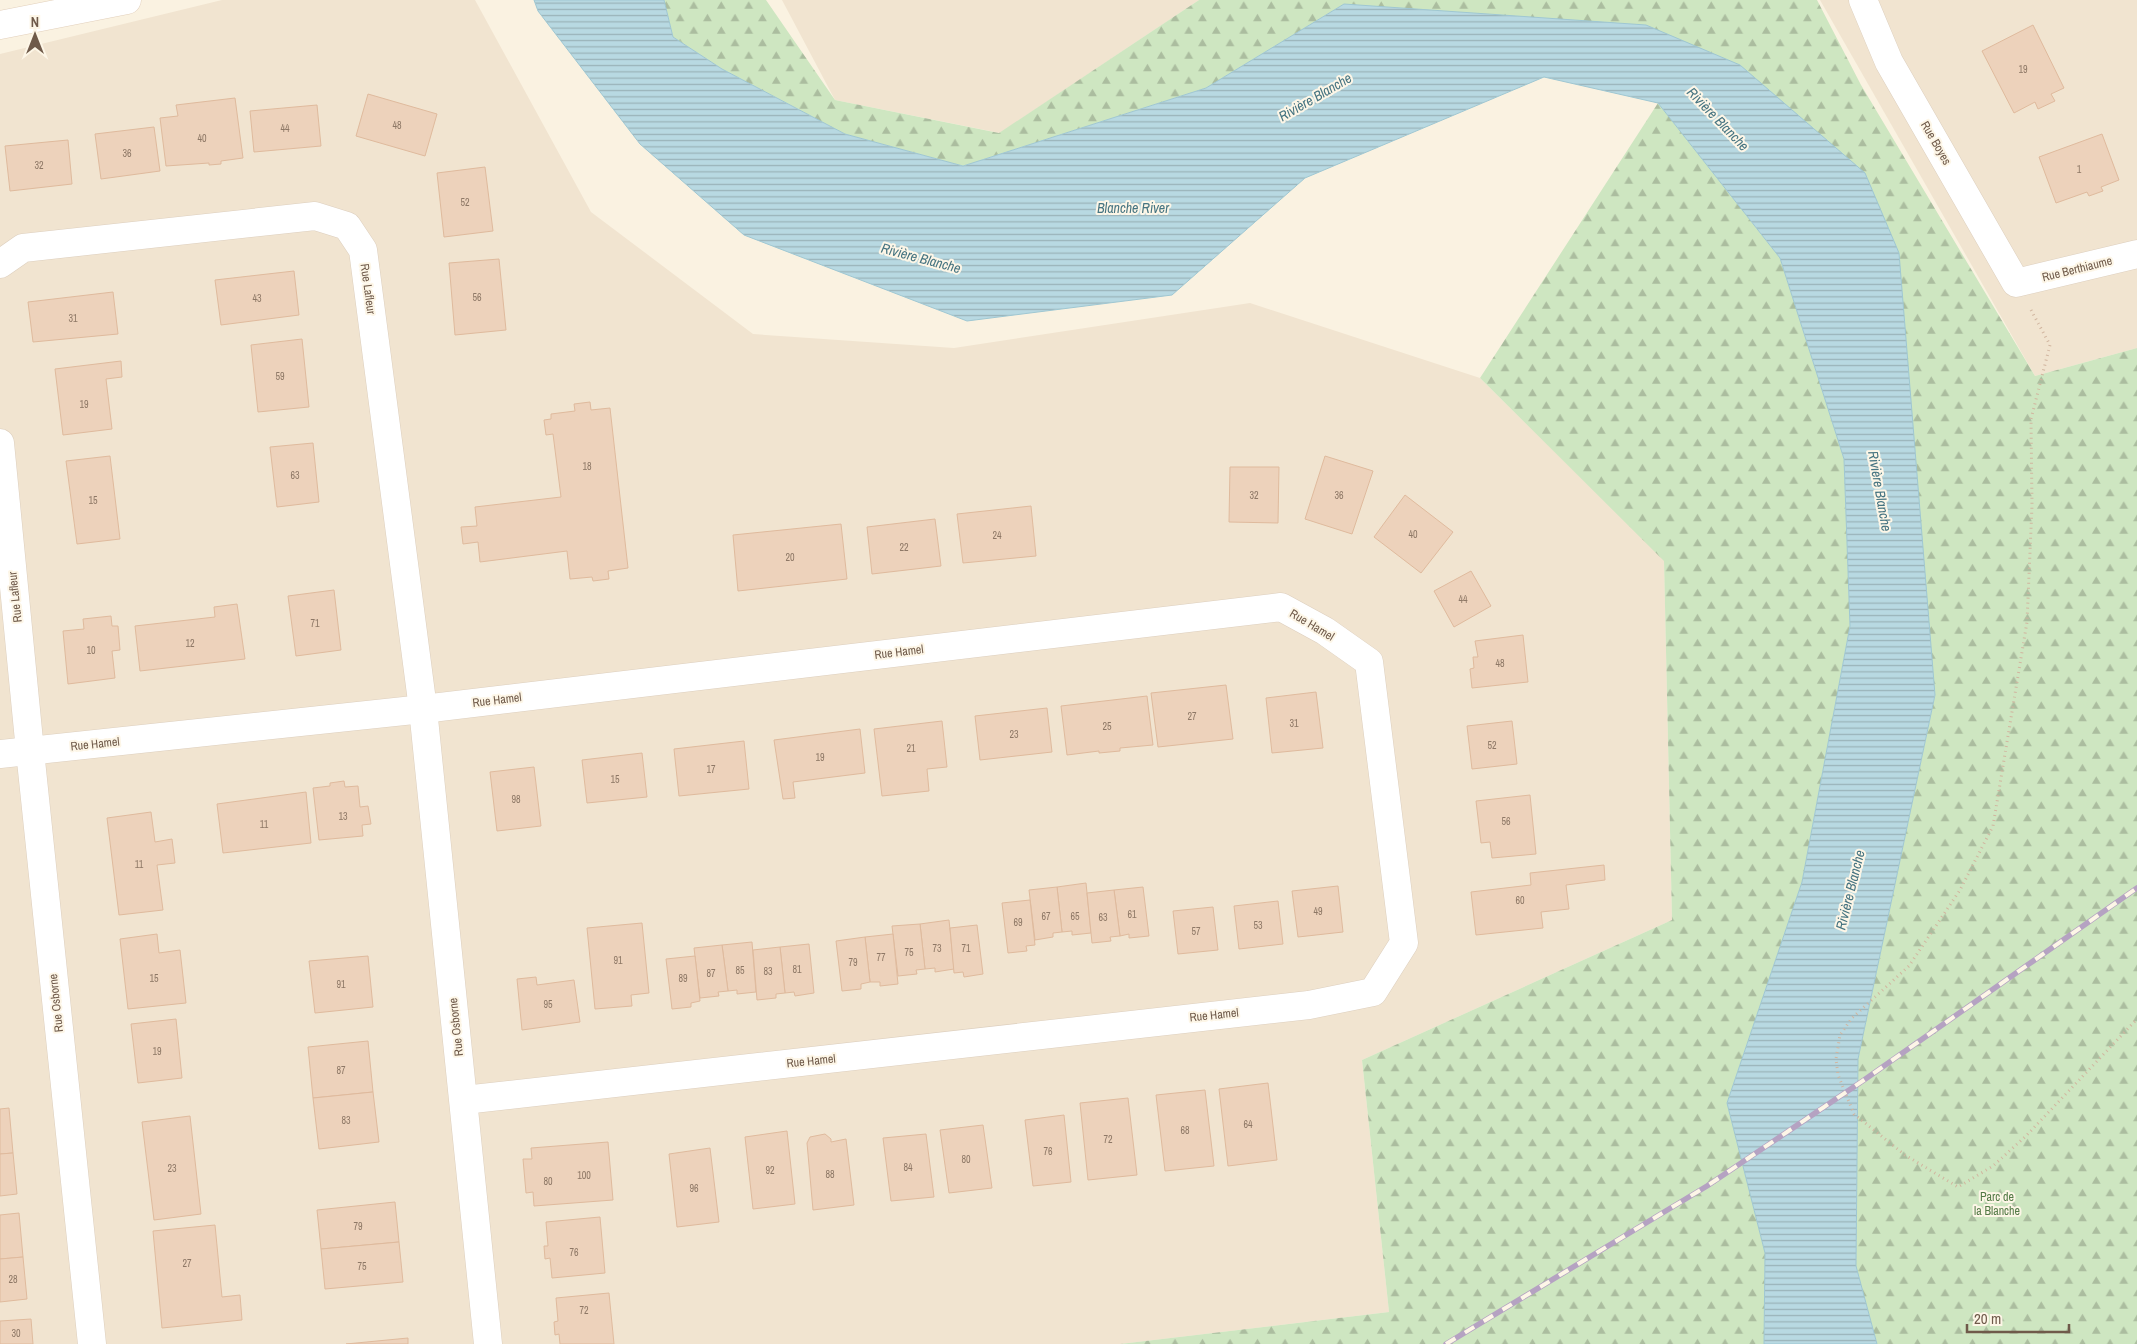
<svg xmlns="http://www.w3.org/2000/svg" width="2137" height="1344" font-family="'Archivo Narrow',sans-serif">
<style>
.residential{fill:#f1e4d0}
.forest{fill:url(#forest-firs)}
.water{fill:url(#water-rules);stroke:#9fc7d2}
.building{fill:#edd2bb;stroke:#dfba9d}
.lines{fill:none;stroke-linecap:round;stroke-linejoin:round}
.street-casing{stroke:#ddcfbe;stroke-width:29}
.secondary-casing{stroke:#e2d0bc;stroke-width:29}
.path{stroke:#d1b59f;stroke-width:3;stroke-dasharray:1 4;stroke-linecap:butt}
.street{stroke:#fff;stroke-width:28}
.secondary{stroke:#fff;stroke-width:28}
.rail-casing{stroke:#b5a2c2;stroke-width:5.5}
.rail{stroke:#fdf6e7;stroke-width:4;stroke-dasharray:11;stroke-linecap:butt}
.labels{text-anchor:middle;stroke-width:4;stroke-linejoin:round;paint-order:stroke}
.number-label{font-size:10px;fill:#8e7866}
.street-label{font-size:12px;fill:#6f5a4a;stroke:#fdf6e7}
.park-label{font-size:12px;fill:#537a46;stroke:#fdf6e7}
.water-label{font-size:14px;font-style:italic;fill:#467481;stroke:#fdf6e7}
</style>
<defs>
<pattern id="forest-firs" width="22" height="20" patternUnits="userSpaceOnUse" patternTransform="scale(1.25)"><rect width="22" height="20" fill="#cee6c1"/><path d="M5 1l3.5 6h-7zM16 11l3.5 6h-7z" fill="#abbd9f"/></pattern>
<pattern id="water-rules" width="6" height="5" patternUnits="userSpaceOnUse" patternTransform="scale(1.25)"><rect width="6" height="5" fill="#b8d9e2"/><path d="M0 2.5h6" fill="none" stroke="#9ab3b9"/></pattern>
</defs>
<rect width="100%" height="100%" fill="#faf2e1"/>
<g class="residential">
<polygon points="222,0 475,0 591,212 753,334 954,348 1250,303 1480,378 1664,560 1672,920 1362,1060 1389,1312 1120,1344 0,1344 0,54"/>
<polygon points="782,0 1199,0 1000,133 835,100"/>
<polygon points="1820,0 2137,0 2137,348 2035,376"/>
</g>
<g class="forest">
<polygon points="664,0 766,0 835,100 999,133 1199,0 1817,0 1861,85 2035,376 2137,348 2137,1344 1877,1344 1856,1267 1858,1059 1935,695 1740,65 1344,4 1206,88 963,166 845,134 722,69 673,37"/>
<polygon points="1658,103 1780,258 1844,459 1850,626 1802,882 1727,1103 1765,1253 1764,1344 1120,1344 1389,1312 1362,1060 1672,920 1664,561 1480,378"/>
</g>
<polygon class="water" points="534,0 664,0 673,37 722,69 845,134 963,166 1206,88 1344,4 1646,25 1740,65 1865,173 1899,253 1935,695 1858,1059 1856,1266 1877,1344 1764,1344 1765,1253 1727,1103 1802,882 1850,626 1844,459 1780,258 1658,103 1544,77 1305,178 1172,295 967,321 744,235 640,144 538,11"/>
<g class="building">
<polygon points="2033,25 2064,88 2051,94 2055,101 2038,109 2035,102 2014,113 1982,51"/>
<polygon points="368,94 437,114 425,156 356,136"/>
<polygon points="235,98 243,158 221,161 221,164 209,165 209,163 166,166 160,118 178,116 176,105"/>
<polygon points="317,105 321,146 254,152 250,111"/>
<polygon points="154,127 160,171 101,179 95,134"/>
<polygon points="2102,134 2119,180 2101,187 2103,191 2089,196 2087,192 2056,203 2039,157"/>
<polygon points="68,140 72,184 10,191 5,146"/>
<polygon points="485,167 493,231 444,237 437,173"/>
<polygon points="499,259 506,330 455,335 449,263"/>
<polygon points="294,271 299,315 221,325 215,280"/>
<polygon points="113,292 118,334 33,342 28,302"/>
<polygon points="302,339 309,407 258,412 251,345"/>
<polygon points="121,361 122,377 106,379 112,429 63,435 55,369"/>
<polygon points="590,402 591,410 610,408 628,568 608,571 609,579 593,581 592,577 570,579 567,551 480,562 478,542 463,544 461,527 477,526 475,507 561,497 553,434 546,435 544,420 551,419 551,414 575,411 574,404"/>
<polygon points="313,443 319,502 277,507 270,447"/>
<polygon points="110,456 120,539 77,544 66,461"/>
<polygon points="1325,456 1373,471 1352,534 1305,519"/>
<polygon points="1230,467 1279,467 1278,523 1229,522"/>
<polygon points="1405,495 1453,532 1421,573 1374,537"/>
<polygon points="1031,506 1036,556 963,563 957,514"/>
<polygon points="935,519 941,566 872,574 867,527"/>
<polygon points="841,524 847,579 738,591 733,535"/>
<polygon points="1471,571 1491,606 1454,627 1434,591"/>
<polygon points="334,590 341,650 296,656 288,596"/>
<polygon points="237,604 245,659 140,671 135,626 215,617 214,607"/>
<polygon points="111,616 112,626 118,626 120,650 112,651 115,678 68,684 63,631 84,629 83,619"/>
<polygon points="1523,635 1528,682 1472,688 1470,669 1474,668 1473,657 1478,657 1475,641"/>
<polygon points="1226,685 1233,739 1158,747 1151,693"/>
<polygon points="1316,692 1323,748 1272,753 1266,698"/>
<polygon points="1147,696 1153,745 1120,748 1120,751 1099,753 1099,751 1067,755 1061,706"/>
<polygon points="1047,708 1052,752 980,760 975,716"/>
<polygon points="942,721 947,767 927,769 929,791 882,796 874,729"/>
<polygon points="1512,721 1517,764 1472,769 1467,726"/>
<polygon points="860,729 865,773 793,782 795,798 783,799 774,740"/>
<polygon points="744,741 749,789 679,796 674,749"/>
<polygon points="642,753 647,797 587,803 582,760"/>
<polygon points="534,767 541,826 497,831 490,772"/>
<polygon points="344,781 345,787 358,786 360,807 368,806 371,824 362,825 363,836 319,840 313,788 330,786 330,783"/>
<polygon points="306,792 311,843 223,853 217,804"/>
<polygon points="1530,795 1536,854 1492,858 1490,842 1481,843 1476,801"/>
<polygon points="151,812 155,842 172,839 175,863 157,865 163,910 119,915 107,818"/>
<polygon points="1604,865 1605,880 1566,885 1569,909 1541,912 1543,928 1476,935 1471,892 1531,885 1530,873"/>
<polygon points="1086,883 1091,933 1072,935 1072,931 1062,932 1057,887"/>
<polygon points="1338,886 1343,932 1298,937 1292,891"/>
<polygon points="1057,887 1062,932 1053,933 1053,937 1035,940 1029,890"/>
<polygon points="1143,887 1149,936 1129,938 1129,934 1120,936 1114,890"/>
<polygon points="1114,890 1120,936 1110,937 1111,941 1092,943 1087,893"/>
<polygon points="1030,900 1035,945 1026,946 1027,951 1008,953 1002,903"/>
<polygon points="1278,901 1283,944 1239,949 1234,906"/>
<polygon points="1213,907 1218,950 1178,954 1173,911"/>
<polygon points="949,920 954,969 935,972 935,968 925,969 920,924"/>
<polygon points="642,923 649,993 631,995 632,1006 595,1009 587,928"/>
<polygon points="920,924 925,969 916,970 917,974 898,976 892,926"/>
<polygon points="977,925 983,974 964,977 963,972 954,973 950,928"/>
<polygon points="157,934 159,953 180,950 186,1003 128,1009 120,939"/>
<polygon points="893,934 898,984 880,986 880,982 870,982 865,937"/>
<polygon points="865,937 870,982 861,984 861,989 842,991 836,941"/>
<polygon points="752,942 756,992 737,994 737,990 728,991 722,945"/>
<polygon points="809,944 814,993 795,996 794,992 785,993 780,947"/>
<polygon points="722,945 728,991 718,992 719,996 700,998 694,948"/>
<polygon points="780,947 785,993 776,994 776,998 757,1000 753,950"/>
<polygon points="368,956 373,1007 315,1013 309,961"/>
<polygon points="695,956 700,1001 691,1003 691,1007 672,1009 666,959"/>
<polygon points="536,977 537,985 574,980 580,1022 522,1030 517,979"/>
<polygon points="176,1019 182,1078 138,1083 131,1024"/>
<polygon points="368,1041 373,1092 313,1098 308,1047"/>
<polygon points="1268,1083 1277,1160 1228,1166 1219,1089"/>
<polygon points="1205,1090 1214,1166 1165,1171 1156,1095"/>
<polygon points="373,1092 379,1142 319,1149 313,1098"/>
<polygon points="1128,1098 1137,1175 1088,1180 1080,1103"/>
<polygon points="9,1108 13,1153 0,1154 0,1109"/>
<polygon points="1064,1115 1071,1182 1033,1186 1025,1120"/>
<polygon points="190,1116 201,1214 154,1220 142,1122"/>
<polygon points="983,1125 992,1188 949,1193 940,1130"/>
<polygon points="787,1131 795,1204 753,1209 745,1137"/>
<polygon points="825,1134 831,1139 831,1142 846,1139 854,1205 813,1210 807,1143 810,1137"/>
<polygon points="926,1134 934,1197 891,1201 883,1138"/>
<polygon points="608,1142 613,1200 534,1206 533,1192 526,1193 523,1159 532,1159 531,1148"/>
<polygon points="710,1148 719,1222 677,1227 669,1154"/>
<polygon points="13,1153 17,1194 0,1196 0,1154"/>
<polygon points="395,1202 399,1242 321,1249 317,1210"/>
<polygon points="19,1213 23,1257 0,1259 0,1215"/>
<polygon points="600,1217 605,1273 552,1278 550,1258 545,1259 544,1246 548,1246 546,1222"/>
<polygon points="215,1225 222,1297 240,1295 242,1320 162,1328 153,1231"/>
<polygon points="399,1242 403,1282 325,1289 321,1249"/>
<polygon points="23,1257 27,1299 0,1302 0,1259"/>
<polygon points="609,1293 614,1344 560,1344 559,1334 555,1335 554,1322 558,1321 556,1298"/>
<polygon points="31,1319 33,1344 0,1344 0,1321"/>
<polygon points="408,1338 408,1344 346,1344"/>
</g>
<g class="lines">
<g class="street-casing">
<g id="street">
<polyline points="1863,0 1889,62 2016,283 2137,254"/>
<polyline points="0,264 23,248 315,216 347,226 363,250 423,709 488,1344"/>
<polyline points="0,443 30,751 92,1344"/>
<polyline points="0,754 423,709 1281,607 1325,631 1369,662 1404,943 1373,992 1309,1005 464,1100"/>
</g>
</g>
<g class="secondary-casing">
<polyline id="secondary" points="0,25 127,0"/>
</g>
<polyline class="path" points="2031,310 2050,345 2031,419 2032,506 2027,622 1993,826 1960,890 1909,966 1852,1018 1840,1035 1836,1059 1838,1075 1854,1114 1905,1155 1958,1187 1993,1166 2026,1136 2137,1019"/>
<use href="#street" class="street"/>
<use href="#secondary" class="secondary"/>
<g class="rail-casing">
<polyline id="rail" points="1446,1344 1707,1186 1864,1080 2137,888"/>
</g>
<use href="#rail" class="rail"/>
</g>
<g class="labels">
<g class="number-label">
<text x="2023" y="73">19</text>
<text x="397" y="129">48</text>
<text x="285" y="132">44</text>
<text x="202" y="142">40</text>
<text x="127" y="157">36</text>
<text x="39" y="169">32</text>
<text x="2079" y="173">1</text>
<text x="465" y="206">52</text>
<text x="477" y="301">56</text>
<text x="257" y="302">43</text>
<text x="73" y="322">31</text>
<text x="280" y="380">59</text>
<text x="84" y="408">19</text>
<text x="587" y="470">18</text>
<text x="295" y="479">63</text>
<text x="1254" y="499">32</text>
<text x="1339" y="499">36</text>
<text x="93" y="504">15</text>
<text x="1413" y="538">40</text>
<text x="997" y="539">24</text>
<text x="904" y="551">22</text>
<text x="790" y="561">20</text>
<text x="1463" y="603">44</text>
<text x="315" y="627">71</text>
<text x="190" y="647">12</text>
<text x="91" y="654">10</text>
<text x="1500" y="667">48</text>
<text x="1192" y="720">27</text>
<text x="1294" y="727">31</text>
<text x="1107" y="730">25</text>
<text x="1014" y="738">23</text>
<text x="1492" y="749">52</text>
<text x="911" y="752">21</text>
<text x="820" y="761">19</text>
<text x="711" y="773">17</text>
<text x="615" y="783">15</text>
<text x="516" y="803">98</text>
<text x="343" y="820">13</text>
<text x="1506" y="825">56</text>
<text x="264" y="828">11</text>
<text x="139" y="868">11</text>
<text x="1520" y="904">60</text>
<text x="1318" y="915">49</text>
<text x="1132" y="918">61</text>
<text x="1046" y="920">67</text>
<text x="1075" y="920">65</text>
<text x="1103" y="921">63</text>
<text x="1018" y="926">69</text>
<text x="1258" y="929">53</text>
<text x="1196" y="935">57</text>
<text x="937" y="952">73</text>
<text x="966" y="952">71</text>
<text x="909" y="956">75</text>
<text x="881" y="961">77</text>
<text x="618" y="964">91</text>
<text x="853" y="966">79</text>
<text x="797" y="973">81</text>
<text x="740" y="974">85</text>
<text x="768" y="975">83</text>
<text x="711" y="977">87</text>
<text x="154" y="982">15</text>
<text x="683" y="982">89</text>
<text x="341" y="988">91</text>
<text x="548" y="1008">95</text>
<text x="157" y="1055">19</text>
<text x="341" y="1074">87</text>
<text x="346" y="1124">83</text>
<text x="1248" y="1128">64</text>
<text x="1185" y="1134">68</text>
<text x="1108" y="1143">72</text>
<text x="1048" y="1155">76</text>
<text x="966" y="1163">80</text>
<text x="908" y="1171">84</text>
<text x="172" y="1172">23</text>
<text x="770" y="1174">92</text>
<text x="830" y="1178">88</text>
<text x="584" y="1179">100</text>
<text x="548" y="1185">80</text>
<text x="694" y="1192">96</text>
<text x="358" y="1230">79</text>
<text x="574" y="1256">76</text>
<text x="187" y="1267">27</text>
<text x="362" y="1270">75</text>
<text x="13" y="1283">28</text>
<text x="584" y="1314">72</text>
<text x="16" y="1337">30</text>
</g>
<g class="street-label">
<text transform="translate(1936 143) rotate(60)" y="4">Rue Boyes</text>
<text transform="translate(2077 269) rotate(-14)" y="4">Rue Berthiaume</text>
<text transform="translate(368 289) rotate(82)" y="4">Rue Lafleur</text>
<text transform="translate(15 597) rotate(-96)" y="4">Rue Lafleur</text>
<text transform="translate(1312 625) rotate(31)" y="4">Rue Hamel</text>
<text transform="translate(899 652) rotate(-7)" y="4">Rue Hamel</text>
<text transform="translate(497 700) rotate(-7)" y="4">Rue Hamel</text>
<text transform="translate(95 744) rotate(-6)" y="4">Rue Hamel</text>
<text transform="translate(56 1003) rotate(-96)" y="4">Rue Osborne</text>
<text transform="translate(1214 1015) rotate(-6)" y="4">Rue Hamel</text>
<text transform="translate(456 1027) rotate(-96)" y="4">Rue Osborne</text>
<text transform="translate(811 1061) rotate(-6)" y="4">Rue Hamel</text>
</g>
<g class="park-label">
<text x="1997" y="1201">Parc de<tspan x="1997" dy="14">la Blanche</tspan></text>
</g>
<g class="water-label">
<text transform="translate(1315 97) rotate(-30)" y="5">Rivière Blanche</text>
<text transform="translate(1718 119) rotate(46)" y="5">Rivière Blanche</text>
<text x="1133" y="213">Blanche River</text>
<text transform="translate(921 258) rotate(15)" y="5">Rivière Blanche</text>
<text transform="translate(1880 491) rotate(80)" y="5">Rivière Blanche</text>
<text transform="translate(1850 890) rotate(-76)" y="5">Rivière Blanche</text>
</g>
</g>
<g transform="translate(35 35)" stroke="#fdf6e7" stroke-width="4" paint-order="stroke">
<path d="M0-4L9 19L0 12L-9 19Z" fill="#6f5a4a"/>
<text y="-8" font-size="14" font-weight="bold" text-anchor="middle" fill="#6f5a4a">N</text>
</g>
<path d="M1967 1324v8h102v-8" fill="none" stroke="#6f5a4a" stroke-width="2.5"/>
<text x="1974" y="1324" font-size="15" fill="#6f5a4a" stroke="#fdf6e7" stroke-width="4" paint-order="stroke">20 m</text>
</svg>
